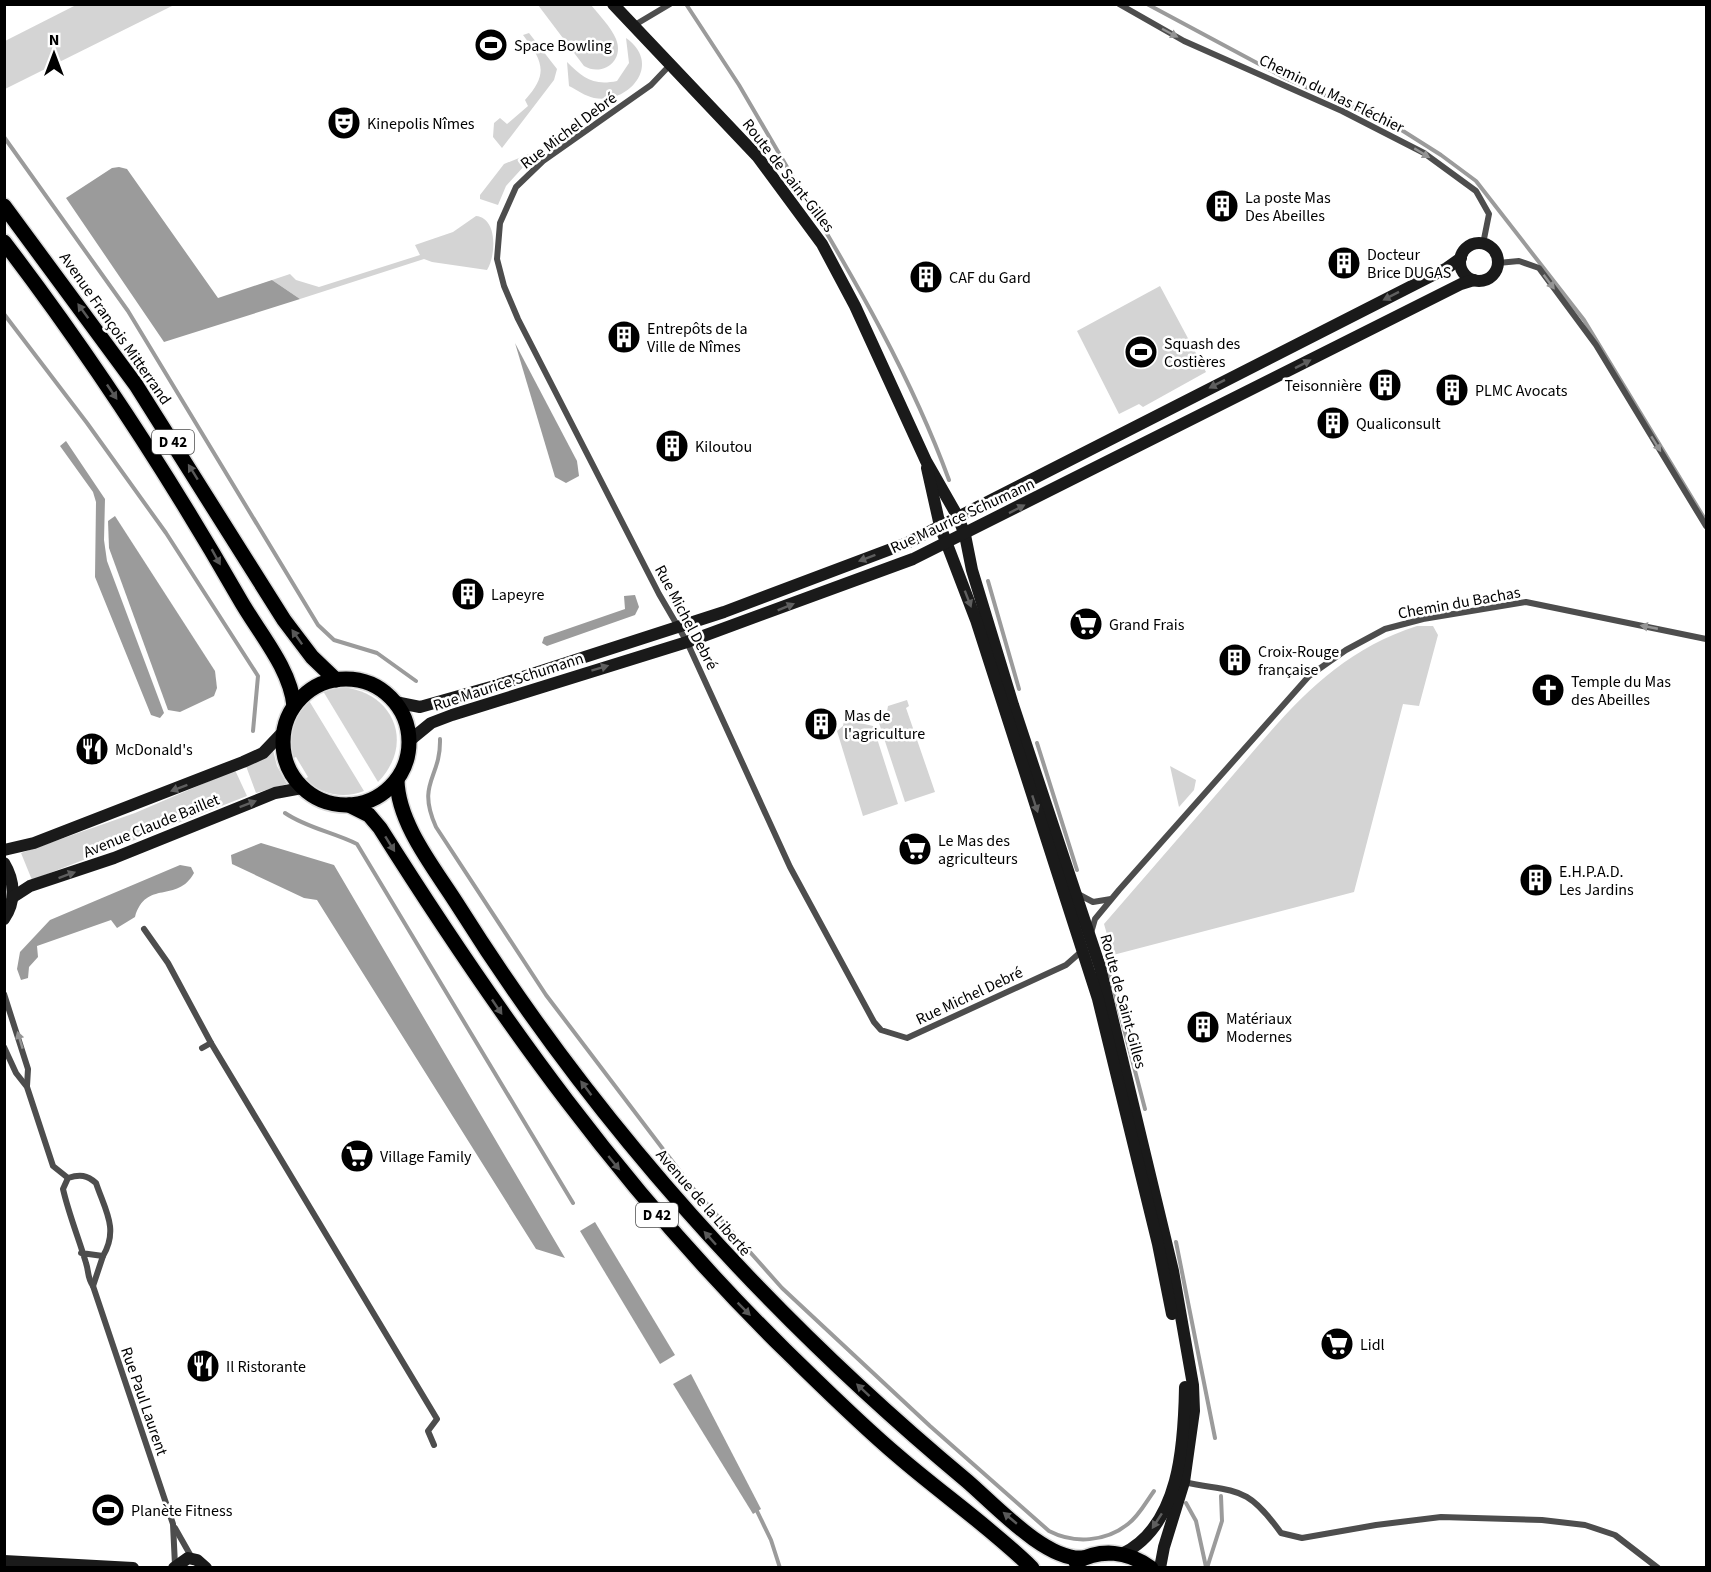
<svg xmlns="http://www.w3.org/2000/svg" width="1711" height="1572" font-family="'Source Sans 3',sans-serif">
<style>
.green{fill:#d4d4d4}
.water{fill:#9b9b9b}
.lines{fill:none;stroke-linecap:round;stroke-linejoin:round}
.stream{stroke:#9b9b9b;stroke-width:4}
.primary-casing{stroke:#dbdbdb;stroke-width:18}
.street{stroke:#4d4d4d;stroke-width:6}
.secondary{stroke:#1a1a1a;stroke-width:12}
.primary{stroke:#000;stroke-width:15}
.oneway{fill:#949494}
.oneway2{fill:#5f5f5f}
.oneway3{fill:#595959}
.labels{text-anchor:middle;stroke-width:5;stroke-linejoin:round;paint-order:stroke}
.shield{fill:#fff;stroke:#4c4c4c;stroke-width:1.5}
.shield-label{font-size:15px;font-weight:bold;fill:#000}
.poi-label{font-size:16px;fill:#000;stroke:#fff;text-anchor:start}
.street-label{font-size:16px;fill:#000;stroke:#fff}
</style>
<rect width="100%" height="100%" fill="#fff"/>
<g class="green">
<polygon points="78,4 174,5 5,89 5,41"/>
<path d="M 538,5 L 591,5 C 599,15 611,27 616,39 C 625,61 602,77 584,66 Z"/>
<path d="M 529,33 L 557,69 L 554,80 L 502,148 L 493,137 L 494,123 L 500,118 L 507,124 L 528,106 L 525,100 C 549,74 543,61 523,35 Z"/>
<path d="M 626,38 C 664,65 627,105 594,98 C 585,96 577,90 569,86 L 567,62 C 583,78 593,86 617,81 L 629,63 Z"/>
<polygon points="529,154 526,164 506,186 498,205 480,199 480,195 504,164"/>
<path d="M 476,216 C 498,218 496,256 487,270 L 432,262 L 424,259 L 300,299 L 272,280 L 290,274 L 296,280 L 319,287 L 420,255 L 415,245 L 453,232 Z"/>
<polygon points="1160,286 1206,372 1143,407 1139,404 1119,414 1077,331"/>
<path d="M 1417,626 L 1433,626 L 1438,635 L 1419,706 L 1403,704 L 1354,892 L 1113,955 L 1104,924 C 1143,879 1182,834 1221,789 C 1279,722 1328,654 1417,626 Z"/>
<path d="M 334,687 C 390,686 418,741 378,782 L 323,691 Z"/>
<path d="M 308,699 L 364,791 C 344,799 321,795 305,779 L 308,777 L 296,757 L 291,759 C 286,734 291,718 308,699 Z"/>
<polygon points="907,700 909,706 906,708 935,792 905,802 879,723 886,717 888,706"/>
<polygon points="855,717 860,723 873,726 898,804 863,816 837,731 843,726 844,721"/>
<polygon points="273,750 277,766 287,784 256,793 246,766"/>
<polygon points="1170,766 1196,780 1194,790 1179,807"/>
<polygon points="235,770 247,796 32,880 21,853 135,813"/>
</g>
<g class="water">
<polygon points="119,167 127,169 218,298 272,280 300,299 164,342 66,198 112,168"/>
<polygon points="515,343 577,461 579,476 566,483 555,477"/>
<polygon points="66,441 105,499 104,540 107,561 164,713 160,718 151,715 95,577 96,502 93,492 60,446"/>
<polygon points="115,516 215,671 217,688 214,696 180,712 168,710 109,548 108,521"/>
<polygon points="635,595 639,607 635,615 547,646 542,643 544,637 625,609 624,596"/>
<polygon points="261,843 334,865 565,1258 536,1249 317,900 304,898 232,864 231,855"/>
<path d="M 180,865 L 191,867 L 194,873 C 177,904 146,879 135,917 L 117,928 L 111,920 L 37,946 L 38,957 L 29,967 L 28,978 L 21,980 L 17,969 L 20,952 L 50,920 Z"/>
<polygon points="595,1222 675,1355 660,1364 580,1231"/>
<polygon points="691,1374 761,1509 753,1514 673,1384"/>
</g>
<g class="lines">
<g class="stream">
<polyline points="686,4 739,85 794,179"/>
<polyline points="1147,4 1287,79 1392,124 1441,155 1476,181 1584,320 1706,521"/>
<polyline points="4,137 128,311 318,625 334,640 377,653 416,681"/>
<path d="M 800,188 C 856,282 911,376 949,480"/>
<polyline points="4,314 87,423 166,533 258,676 253,731"/>
<polyline points="988,581 1019,689"/>
<path d="M 440,739 C 441,779 416,782 436,827 L 546,995 L 691,1186 L 782,1288 L 930,1426 L 1049,1531 C 1074,1544 1106,1542 1128,1524 C 1139,1516 1146,1502 1154,1491"/>
<polyline points="1037,743 1077,870"/>
<path d="M 285,813 C 307,828 333,832 357,844 L 573,1203"/>
<polyline points="1106,960 1145,1109"/>
<polyline points="1176,1242 1215,1438"/>
<polyline points="1186,1503 1196,1521 1206,1567"/>
<polyline points="756,1509 771,1540 780,1568"/>
<polyline points="1207,1568 1222,1521 1221,1496"/>
</g>
<g class="primary-casing">
<g id="primary">
<polyline points="4,206 136,385 284,620 312,657 336,680"/>
<path d="M 4,242 C 91,356 168,474 239,598 C 258,632 290,667 294,706"/>
<circle cx="346" cy="742" r="63"/>
<path d="M 397,780 C 398,825 436,870 459,907 C 596,1125 769,1316 967,1481 C 995,1505 1046,1561 1083,1558"/>
<path d="M 349,805 L 369,815 L 380,828 C 500,1018 624,1192 785,1350 C 822,1386 859,1423 898,1456 C 942,1494 990,1527 1032,1568"/>
<path d="M 1076,1562 C 1101,1548 1128,1551 1151,1568"/>
</g>
</g>
<g class="street">
<polyline points="1119,4 1184,41 1342,111 1424,153 1476,191 1489,214 1483,244"/>
<polyline points="633,26 670,4"/>
<polyline points="670,65 651,85 543,161 516,187 500,223 497,259 504,286 518,319 659,594 687,642 790,867 874,1022 881,1030 907,1038 1066,965 1083,950"/>
<polyline points="1498,263 1519,261 1539,268 1596,345 1706,526"/>
<polyline points="1078,894 1093,902 1111,899"/>
<polyline points="144,929 168,963 211,1043 202,1048"/>
<polyline points="1091,933 1095,919 1119,890 1309,676 1346,650 1385,629 1423,619 1526,602 1706,639"/>
<polyline points="4,994 28,1069 27,1086"/>
<polyline points="211,1043 437,1419 428,1431 434,1445"/>
<polyline points="4,1047 16,1073 27,1087 53,1166 68,1178"/>
<path d="M 81,1253 L 103,1256 C 119,1229 105,1210 96,1183 C 87,1175 80,1174 68,1178 L 63,1189 C 69,1215 79,1239 86,1263 C 89,1272 87,1277 93,1286 L 173,1524 L 175,1565"/>
<polyline points="93,1286 103,1256"/>
<path d="M 1183,1482 C 1237,1493 1246,1484 1281,1533 L 1302,1538 L 1376,1525 L 1441,1517 L 1542,1520 L 1585,1525 L 1615,1535 L 1658,1568"/>
<polyline points="175,1528 192,1558"/>
</g>
<g class="secondary">
<polyline points="613,4 757,156 822,244 855,306 926,461 958,517 965,535 972,570 1013,705 1100,967 1173,1271 1193,1385 1194,1411 1184,1482 1164,1547 1160,1568"/>
<circle cx="1479" cy="262" r="19"/>
<polyline points="927,468 940,526 976,620 1098,999 1158,1244 1172,1314"/>
<polyline points="395,702 420,707 498,685 724,612 907,543 1447,268 1461,258"/>
<polyline points="409,741 431,723 452,715 687,642 913,559 1461,284 1474,280"/>
<polyline points="4,850 34,843 243,762 263,753 284,731"/>
<path d="M 4,863 C 15,881 16,902 4,919"/>
<polyline points="13,897 30,886 114,858 275,793 302,788"/>
<path d="M 1122,1554 C 1180,1526 1184,1444 1185,1387"/>
<polyline points="4,1561 133,1568"/>
<polyline points="174,1568 188,1558 197,1560 206,1568"/>
</g>
<use href="#primary" class="primary"/>
</g>
<defs><path id="oneway-solid" d="M-6-.8H1V-3.2L6.5 0L1 3.2V.8H-6Z" transform="scale(1.5)"/></defs>
<g class="oneway">
<use href="#oneway-solid" transform="translate(1170 33) rotate(28)"/>
<use href="#oneway-solid" transform="translate(1422 153) rotate(31)"/>
<use href="#oneway-solid" transform="translate(1549 282) rotate(53)"/>
<use href="#oneway-solid" transform="translate(1656 444) rotate(58)"/>
<use href="#oneway-solid" transform="translate(1649 627) rotate(-169)"/>
<use href="#oneway-solid" transform="translate(20 1040) rotate(-107)"/>
</g>
<g class="oneway2">
<use href="#oneway-solid" transform="translate(1391 296) rotate(153)"/>
<use href="#oneway-solid" transform="translate(1303 364) rotate(-27)"/>
<use href="#oneway-solid" transform="translate(1217 384) rotate(153)"/>
<use href="#oneway-solid" transform="translate(1017 509) rotate(-27)"/>
<use href="#oneway-solid" transform="translate(867 558) rotate(159)"/>
<use href="#oneway-solid" transform="translate(968 599) rotate(69)"/>
<use href="#oneway-solid" transform="translate(786 607) rotate(-22)"/>
<use href="#oneway-solid" transform="translate(600 668) rotate(-17)"/>
<use href="#oneway-solid" transform="translate(179 788) rotate(159)"/>
<use href="#oneway-solid" transform="translate(248 804) rotate(-21)"/>
<use href="#oneway-solid" transform="translate(1035 804) rotate(72)"/>
<use href="#oneway-solid" transform="translate(67 875) rotate(-20)"/>
<use href="#oneway-solid" transform="translate(1157 1521) rotate(123)"/>
</g>
<g class="oneway3">
<use href="#oneway-solid" transform="translate(83 311) rotate(-126)"/>
<use href="#oneway-solid" transform="translate(112 392) rotate(56)"/>
<use href="#oneway-solid" transform="translate(193 472) rotate(-122)"/>
<use href="#oneway-solid" transform="translate(216 557) rotate(61)"/>
<use href="#oneway-solid" transform="translate(297 637) rotate(-125)"/>
<use href="#oneway-solid" transform="translate(390 844) rotate(58)"/>
<use href="#oneway-solid" transform="translate(497 1007) rotate(56)"/>
<use href="#oneway-solid" transform="translate(586 1088) rotate(-127)"/>
<use href="#oneway-solid" transform="translate(614 1163) rotate(51)"/>
<use href="#oneway-solid" transform="translate(710 1238) rotate(-132)"/>
<use href="#oneway-solid" transform="translate(744 1309) rotate(45)"/>
<use href="#oneway-solid" transform="translate(863 1390) rotate(-137)"/>
<use href="#oneway-solid" transform="translate(1010 1518) rotate(-140)"/>
</g>
<defs>
<g id="stadium-disc" transform="scale(1.725)"><circle r="9.5" fill="#000" stroke="#fff"/><path d="M0-5a6.5 5 0 1 0 0 10a6.5 5 0 1 0 0-10ZM-3.5-1.8h7v3.6h-7Z" fill="#fff"/></g>
<g id="theatre-disc" transform="scale(1.725)"><circle r="9.5" fill="#000" stroke="#fff"/><path d="M-5-5.5Q0-4 5-5.5V0Q5 5 0 6Q-5 5-5 0ZM-3.3-2.5H-1v1.5H-3.3ZM1-2.5H3.3v1.5H1ZM-2.8 1Q0 5.5 2.8 1Z" fill="#fff"/></g>
<g id="building-disc" transform="scale(1.725)"><circle r="9.5" fill="#000" stroke="#fff"/><path d="M-4-6H4V6H1V3H-1V6H-4ZM-2.5-4.3h1.7v1.8h-1.7ZM.8-4.3h1.7v1.8H.8ZM-2.5-1h1.7V.8h-1.7ZM.8-1h1.7V.8H.8Z" fill="#fff"/></g>
<g id="supermarket-disc" transform="scale(1.725)"><circle r="9.5" fill="#000" stroke="#fff"/><path d="M-6-5.5h2.5l.6 2H6L4.5 2H-2.5L-4.4-4H-6ZM-1.5 3.2a1.3 1.3 0 1 0 .1 0ZM3 3.2a1.3 1.3 0 1 0 .1 0Z" fill="#fff"/></g>
<g id="church-disc" transform="scale(1.725)"><circle r="9.5" fill="#000" stroke="#fff"/><path d="M-1.2-6h2.4v3.5h3.3v2.4h-3.3V6h-2.4V-.1h-3.3v-2.4h3.3Z" fill="#fff"/></g>
<g id="restaurant-disc" transform="scale(1.725)"><circle r="9.5" fill="#000" stroke="#fff"/><path d="M-5-6h1v4h1v-4h1v4h1v-4h1v5L-1.5 .5V6h-2V.5L-5-1ZM5-6V6H3V1.5H1.5Q1.5-4 5-6Z" fill="#fff"/></g>
</defs>
<g fill-rule="evenodd">
<use href="#stadium-disc" x="491" y="45"/>
<use href="#theatre-disc" x="344" y="123"/>
<use href="#building-disc" x="1222" y="206"/>
<use href="#building-disc" x="1344" y="263"/>
<use href="#building-disc" x="926" y="277"/>
<use href="#building-disc" x="624" y="337"/>
<use href="#stadium-disc" x="1141" y="352"/>
<use href="#building-disc" x="1385" y="385"/>
<use href="#building-disc" x="1452" y="390"/>
<use href="#building-disc" x="1333" y="423"/>
<use href="#building-disc" x="672" y="446"/>
<use href="#building-disc" x="468" y="594"/>
<use href="#supermarket-disc" x="1086" y="624"/>
<use href="#building-disc" x="1235" y="660"/>
<use href="#church-disc" x="1548" y="690"/>
<use href="#building-disc" x="821" y="724"/>
<use href="#restaurant-disc" x="92" y="749"/>
<use href="#supermarket-disc" x="915" y="849"/>
<use href="#building-disc" x="1536" y="880"/>
<use href="#building-disc" x="1203" y="1027"/>
<use href="#supermarket-disc" x="357" y="1156"/>
<use href="#supermarket-disc" x="1337" y="1344"/>
<use href="#restaurant-disc" x="203" y="1366"/>
<use href="#stadium-disc" x="108" y="1510"/>
</g>
<g class="labels">
<g class="shield">
<rect x="152" y="430" width="42" height="24" rx="4.5"/>
<rect x="636" y="1203" width="42" height="24" rx="4.5"/>
</g>
<g class="shield-label">
<text x="173" y="447">D 42</text>
<text x="657" y="1220">D 42</text>
</g>
<g class="poi-label">
<text x="514" y="51">Space Bowling</text>
<text x="367" y="129">Kinepolis Nîmes</text>
<text x="1245" y="203">La poste Mas<tspan x="1245" dy="18">Des Abeilles</tspan></text>
<text x="1367" y="260">Docteur<tspan x="1367" dy="18">Brice DUGAS</tspan></text>
<text x="949" y="283">CAF du Gard</text>
<text x="647" y="334">Entrepôts de la<tspan x="647" dy="18">Ville de Nîmes</tspan></text>
<text x="1164" y="349">Squash des<tspan x="1164" dy="18">Costières</tspan></text>
<text x="1362" y="391" text-anchor="end">Teisonnière</text>
<text x="1475" y="396">PLMC Avocats</text>
<text x="1356" y="429">Qualiconsult</text>
<text x="695" y="452">Kiloutou</text>
<text x="491" y="600">Lapeyre</text>
<text x="1109" y="630">Grand Frais</text>
<text x="1258" y="657">Croix-Rouge<tspan x="1258" dy="18">française</tspan></text>
<text x="1571" y="687">Temple du Mas<tspan x="1571" dy="18">des Abeilles</tspan></text>
<text x="844" y="721">Mas de<tspan x="844" dy="18">l'agriculture</tspan></text>
<text x="115" y="755">McDonald's</text>
<text x="938" y="846">Le Mas des<tspan x="938" dy="18">agriculteurs</tspan></text>
<text x="1559" y="877">E.H.P.A.D.<tspan x="1559" dy="18">Les Jardins</tspan></text>
<text x="1226" y="1024">Matériaux<tspan x="1226" dy="18">Modernes</tspan></text>
<text x="380" y="1162">Village Family</text>
<text x="1360" y="1350">Lidl</text>
<text x="226" y="1372">Il Ristorante</text>
<text x="131" y="1516">Planète Fitness</text>
</g>
<g class="street-label">
<text transform="translate(1332 93) rotate(26)" y="6">Chemin du Mas Fléchier</text>
<text transform="translate(568 130) rotate(-37)" y="6">Rue Michel Debré</text>
<text transform="translate(789 175) rotate(52)" y="6">Route de Saint-Gilles</text>
<text transform="translate(116 328) rotate(55)" y="6">Avenue François Mitterrand</text>
<text transform="translate(962 515) rotate(-25)" y="6">Rue Maurice Schumann</text>
<text transform="translate(1459 602) rotate(-10)" y="6">Chemin du Bachas</text>
<text transform="translate(687 617) rotate(62)" y="6">Rue Michel Debré</text>
<text transform="translate(508 681) rotate(-18)" y="6">Rue Maurice Schumann</text>
<text transform="translate(151 825) rotate(-22)" y="6">Avenue Claude Baillet</text>
<text transform="translate(969 995) rotate(-25)" y="6">Rue Michel Debré</text>
<text transform="translate(1124 1001) rotate(75)" y="6">Route de Saint-Gilles</text>
<text transform="translate(704 1202) rotate(49)" y="6">Avenue de la Liberté</text>
<text transform="translate(145 1401) rotate(71)" y="6">Rue Paul Laurent</text>
</g>
</g>
<rect width="1711" height="1572" fill="none" stroke="#000000" stroke-width="12"/>
<g transform="translate(54 54)" stroke="#ffffff" stroke-width="4.5" paint-order="stroke">
<path d="M0-4.5L10 22L0 15L-10 22Z" fill="#000000"/>
<text y="-9" font-size="16" font-weight="bold" text-anchor="middle" fill="#000000">N</text>
</g>
</svg>
